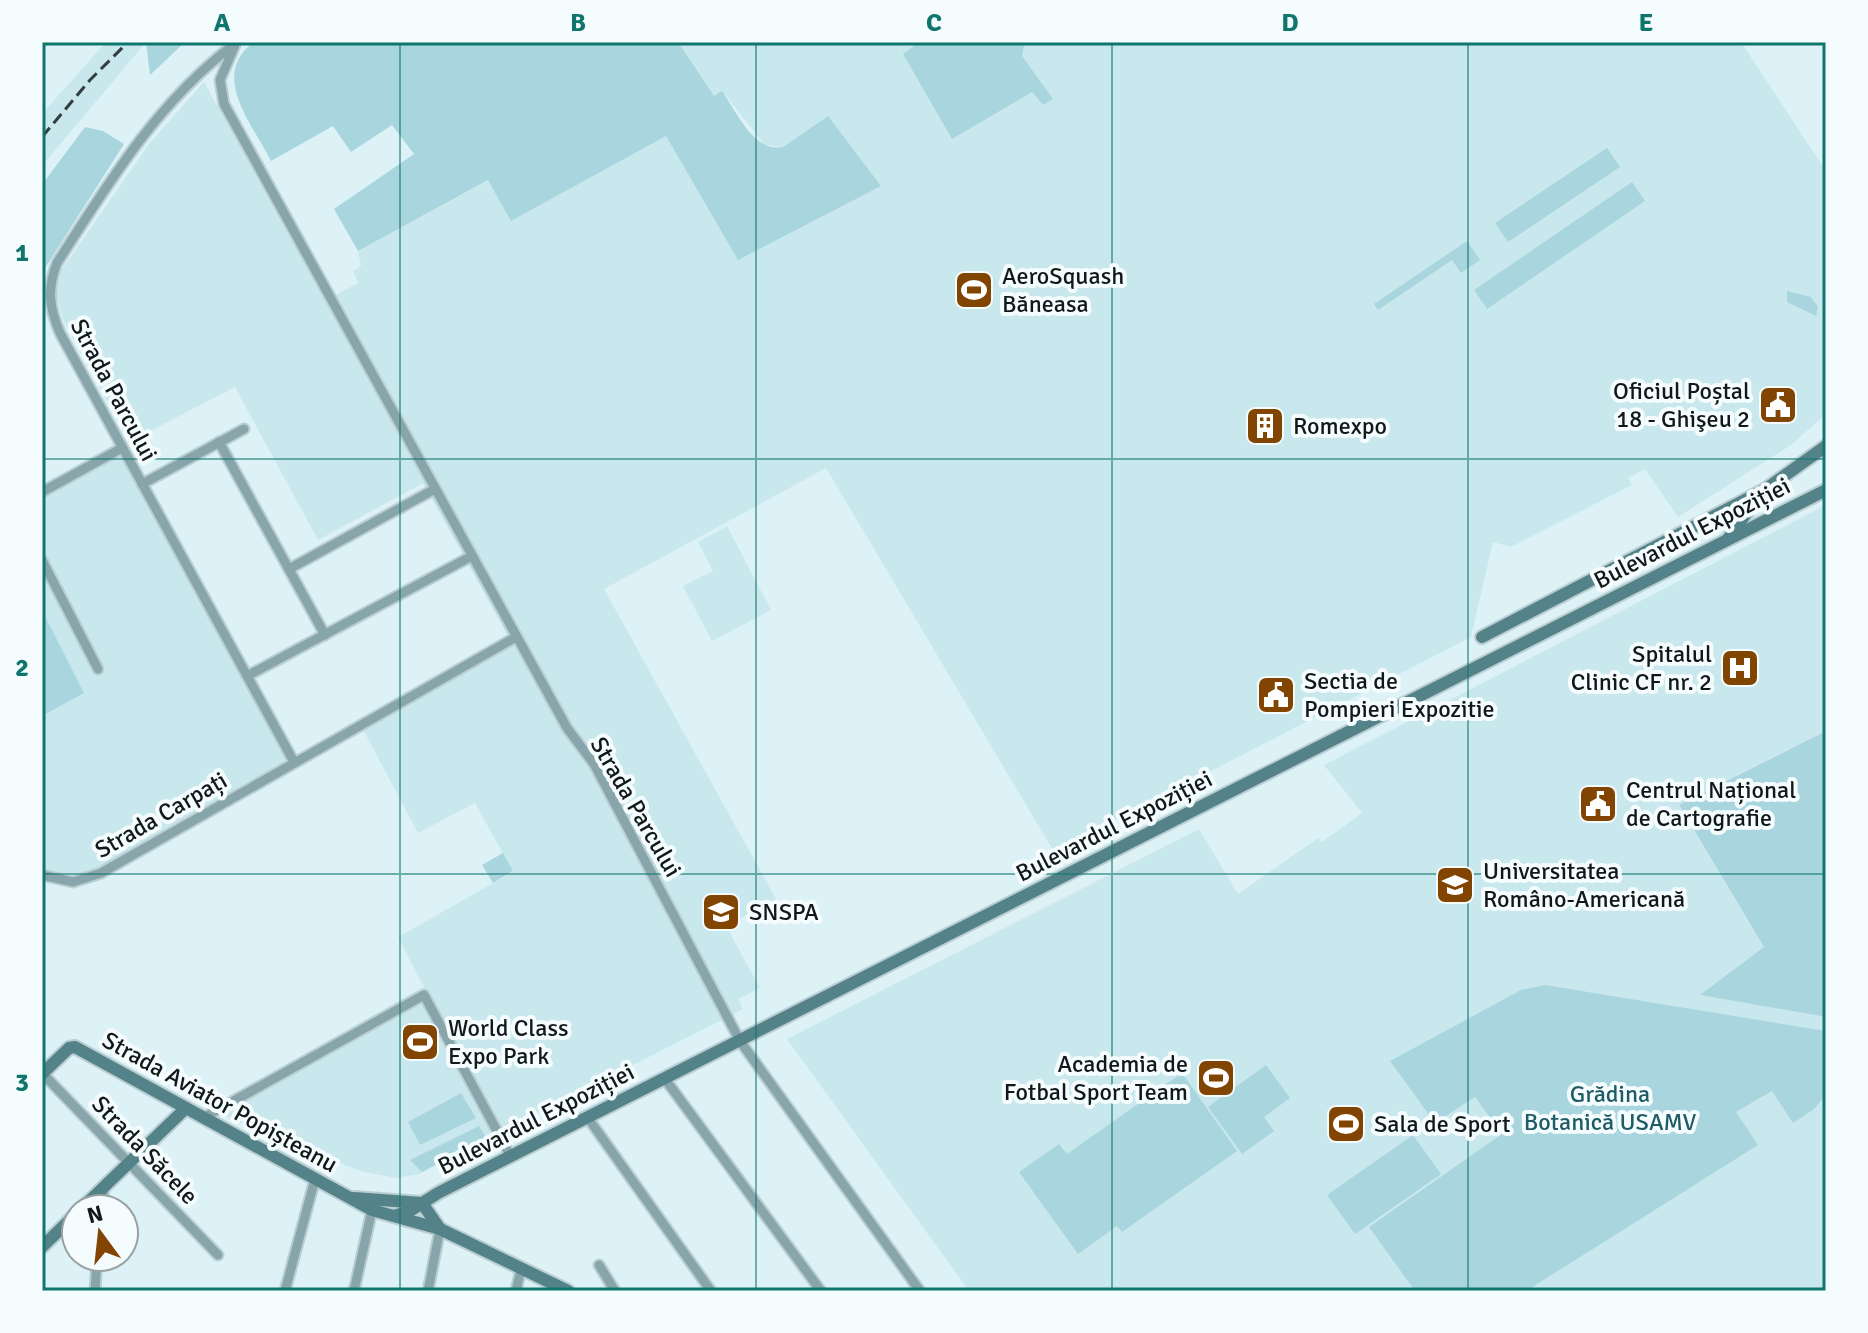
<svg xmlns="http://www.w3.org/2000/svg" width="1868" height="1333" font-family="Signika,sans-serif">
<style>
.built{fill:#c9e8ed}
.green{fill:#a9d6de}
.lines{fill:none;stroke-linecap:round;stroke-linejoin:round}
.street-casing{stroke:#bbcfd3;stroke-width:13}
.secondary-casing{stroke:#bbcfd3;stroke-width:16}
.street{stroke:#87a5aa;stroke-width:9}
.secondary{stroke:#548289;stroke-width:12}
.rail{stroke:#333e3f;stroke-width:3;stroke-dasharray:12 6;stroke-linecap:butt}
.grid{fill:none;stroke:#0f766e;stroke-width:2;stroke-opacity:0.55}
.labels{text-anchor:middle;stroke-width:8;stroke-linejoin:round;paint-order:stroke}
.poi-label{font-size:24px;fill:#101819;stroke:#f4fcfe;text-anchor:start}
.street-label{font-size:24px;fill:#101819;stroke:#f4fcfe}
.park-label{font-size:24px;fill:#1f5b64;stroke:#f4fcfe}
.neatline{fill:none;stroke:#0f766e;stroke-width:3}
.grid-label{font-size:26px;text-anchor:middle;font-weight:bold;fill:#0f766e}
</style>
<rect width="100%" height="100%" fill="#dcf2f6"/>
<g class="built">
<polygon points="106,42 146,42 42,166 42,114"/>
<polygon points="678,42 1741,42 1826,171 1826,414 1791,445 1678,517 1645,469 1628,478 1632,485 1511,547 1493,542 1471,637 1054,852 826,468 604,589 776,899 726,926 760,988 738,999 743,1009 419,1174 396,1178 360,1171 207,1109 424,987 398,937 513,872 475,803 418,833 358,720 509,638 423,483 318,540 235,387 129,442 65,324 56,297 58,275 149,144 204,82 325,301 358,283 353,271 361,266 358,251 489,180 511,220 666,136 738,259 828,116 783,147 765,145 722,91 714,97"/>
<polygon points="122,448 294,762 83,881 42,875 42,716 83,693 42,610 42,490"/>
<polygon points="1826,505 1826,731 1679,806 1764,947 1701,995 1826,1017 1826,1291 969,1291 787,1039 1199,829 1238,894 1318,838 1322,842 1362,813 1324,765"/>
<polygon points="727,526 771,610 712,641 683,586 713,571 698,542"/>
</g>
<g class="green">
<polygon points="146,42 185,42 150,75"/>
<path d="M 254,42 L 678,42 L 714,96 L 722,91 C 736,111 754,153 783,147 L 828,116 L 881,186 L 738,260 L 666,136 L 511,221 L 488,180 L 358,251 L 334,209 L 414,154 L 392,125 L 351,152 L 333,126 L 271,161 C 252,123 209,75 254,42 Z"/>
<polygon points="919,42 1025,42 1022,56 1053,99 1043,105 1032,92 952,139 903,54"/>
<polygon points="85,127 103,131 124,144 42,273 44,182"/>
<polygon points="1607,148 1620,167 1508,242 1495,223"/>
<polygon points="1632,182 1645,201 1487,309 1474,290"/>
<polygon points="1467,241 1480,260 1461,273 1452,260 1378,310 1374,304"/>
<polygon points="1787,291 1811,297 1818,307 1816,316 1787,302"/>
<polygon points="42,610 84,693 42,716"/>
<polygon points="1826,731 1826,1017 1700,995 1764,947 1679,805"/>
<polygon points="503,853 513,871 493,883 482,865"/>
<polygon points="1545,985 1826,1031 1826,1095 1814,1109 1793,1123 1772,1091 1736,1112 1758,1145 1526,1291 1415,1291 1369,1227 1502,1134 1475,1097 1435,1123 1390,1061 1521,990"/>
<polygon points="1266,1065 1290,1098 1264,1117 1274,1131 1242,1154 1208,1107"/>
<polygon points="1182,1073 1237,1151 1122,1232 1117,1226 1078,1254 1019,1172 1059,1144 1067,1154"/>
<polygon points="461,1093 476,1118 420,1145 408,1122"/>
<polygon points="479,1126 486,1137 422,1172 410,1160"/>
<polygon points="1413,1135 1441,1174 1355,1234 1327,1195"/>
</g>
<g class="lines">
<g class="street-casing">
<g id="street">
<polyline points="235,45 220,80 224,104 567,728 594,764 740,1041 920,1291"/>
<path d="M 232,46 C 156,104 108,184 57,263 C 47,289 49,307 60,333 L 294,762"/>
<polyline points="219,442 325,635"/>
<polyline points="142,484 244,429"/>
<polyline points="42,492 122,448"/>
<polyline points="42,560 98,669"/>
<polyline points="289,569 435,489"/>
<polyline points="247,676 472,556"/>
<polyline points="42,875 73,882 101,873 516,637"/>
<polyline points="43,1074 218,1255"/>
<polyline points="665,1079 821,1291"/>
<polyline points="203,1118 424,995 511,1157"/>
<polyline points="588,1118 711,1291"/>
<polyline points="100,1209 104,1189"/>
<polyline points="599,1265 615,1291"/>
<polyline points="95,1291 97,1257"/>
<polyline points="285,1291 315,1179"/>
<polyline points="354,1291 372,1210"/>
<polyline points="428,1291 440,1229"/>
<polyline points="516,1291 521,1269"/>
</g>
</g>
<g class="secondary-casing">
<g id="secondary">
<polyline points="1728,539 1758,497"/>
<polyline points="1482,637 1766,489 1826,446"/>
<polyline points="42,1074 69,1048 75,1047 372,1210 440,1229 568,1291"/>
<polyline points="354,1198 422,1203 440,1229"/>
<polyline points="81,1209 186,1108"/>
<polyline points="394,1216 410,1211 438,1193 1826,490"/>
<polyline points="42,1247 76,1214"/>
</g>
</g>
<use href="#street" class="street"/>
<use href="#secondary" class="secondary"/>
<polyline class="rail" points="42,137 90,80 128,42"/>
</g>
<path class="grid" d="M 400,42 L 400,1291M 756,42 L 756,1291M 1112,42 L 1112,1291M 1468,42 L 1468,1291M 42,459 L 1826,459M 42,874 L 1826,874"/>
<defs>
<g id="stadium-square" transform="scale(2)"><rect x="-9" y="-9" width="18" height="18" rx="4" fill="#824501" stroke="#f4fcfe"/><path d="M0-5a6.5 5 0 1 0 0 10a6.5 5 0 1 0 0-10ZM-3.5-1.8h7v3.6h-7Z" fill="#fff"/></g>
<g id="civic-square" transform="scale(2)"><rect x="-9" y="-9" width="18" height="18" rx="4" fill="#824501" stroke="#f4fcfe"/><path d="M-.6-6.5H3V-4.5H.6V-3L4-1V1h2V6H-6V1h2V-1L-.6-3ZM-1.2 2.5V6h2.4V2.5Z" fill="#fff"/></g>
<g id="building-square" transform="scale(2)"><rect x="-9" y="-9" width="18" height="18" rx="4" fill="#824501" stroke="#f4fcfe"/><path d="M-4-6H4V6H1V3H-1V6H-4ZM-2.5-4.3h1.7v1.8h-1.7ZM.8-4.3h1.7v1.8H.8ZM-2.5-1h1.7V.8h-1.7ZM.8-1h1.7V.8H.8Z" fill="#fff"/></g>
<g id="hospital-square" transform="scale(2)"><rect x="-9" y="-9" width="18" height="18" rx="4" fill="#824501" stroke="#f4fcfe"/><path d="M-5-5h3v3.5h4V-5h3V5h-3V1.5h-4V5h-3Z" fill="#fff"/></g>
<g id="university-square" transform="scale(2)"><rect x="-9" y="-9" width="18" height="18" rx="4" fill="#824501" stroke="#f4fcfe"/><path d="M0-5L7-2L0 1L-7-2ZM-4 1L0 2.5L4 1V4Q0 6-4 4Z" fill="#fff"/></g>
</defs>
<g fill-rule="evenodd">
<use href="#stadium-square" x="974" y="290"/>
<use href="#civic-square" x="1778" y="405"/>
<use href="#building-square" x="1265" y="426"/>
<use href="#hospital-square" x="1740" y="668"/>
<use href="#civic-square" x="1276" y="695"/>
<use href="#civic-square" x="1598" y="804"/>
<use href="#university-square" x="1455" y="885"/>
<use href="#university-square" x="721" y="912"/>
<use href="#stadium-square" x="420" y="1042"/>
<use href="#stadium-square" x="1216" y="1078"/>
<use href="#stadium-square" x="1346" y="1124"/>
</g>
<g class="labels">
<g class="poi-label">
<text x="1002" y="284">AeroSquash<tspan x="1002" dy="28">Băneasa</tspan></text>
<text x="1750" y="399" text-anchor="end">Oficiul Poștal<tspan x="1750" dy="28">18 - Ghişeu 2</tspan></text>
<text x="1293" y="434">Romexpo</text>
<text x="1712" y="662" text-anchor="end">Spitalul<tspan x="1712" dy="28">Clinic CF nr. 2</tspan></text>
<text x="1304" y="689">Sectia de<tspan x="1304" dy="28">Pompieri Expozitie</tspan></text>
<text x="1626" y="798">Centrul Național<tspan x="1626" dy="28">de Cartografie</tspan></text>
<text x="1483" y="879">Universitatea<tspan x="1483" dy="28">Româno-Americană</tspan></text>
<text x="749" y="920">SNSPA</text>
<text x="448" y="1036">World Class<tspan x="448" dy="28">Expo Park</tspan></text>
<text x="1188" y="1072" text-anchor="end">Academia de<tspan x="1188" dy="28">Fotbal Sport Team</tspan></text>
<text x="1374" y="1132">Sala de Sport</text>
</g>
<g class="street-label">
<text transform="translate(114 390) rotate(62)" y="8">Strada Parcului</text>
<text transform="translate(1692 533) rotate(-27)" y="8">Bulevardul Expoziției</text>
<text transform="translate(636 807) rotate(60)" y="8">Strada Parcului</text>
<text transform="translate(161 815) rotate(-30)" y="8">Strada Carpați</text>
<text transform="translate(1114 826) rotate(-27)" y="8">Bulevardul Expoziției</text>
<text transform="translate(220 1102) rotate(29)" y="8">Strada Aviator Popișteanu</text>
<text transform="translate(536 1119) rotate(-27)" y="8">Bulevardul Expoziției</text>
<text transform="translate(145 1150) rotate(46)" y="8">Strada Săcele</text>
</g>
<g class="park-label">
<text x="1610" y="1102">Grădina<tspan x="1610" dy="28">Botanică USAMV</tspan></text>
</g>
</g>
<rect width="1868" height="1333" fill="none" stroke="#f4fcfe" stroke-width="88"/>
<g transform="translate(100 1233) rotate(345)"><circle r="38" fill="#f4fcfe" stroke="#99a1a2" stroke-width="2"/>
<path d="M0-6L14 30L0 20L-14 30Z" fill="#824501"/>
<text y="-12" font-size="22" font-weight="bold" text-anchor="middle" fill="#101819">N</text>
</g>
<rect x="44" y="44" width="1780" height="1245" class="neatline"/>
<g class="grid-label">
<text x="222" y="31">A</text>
<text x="578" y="31">B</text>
<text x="934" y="31">C</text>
<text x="1290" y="31">D</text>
<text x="1646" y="31">E</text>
<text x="22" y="261">1</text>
<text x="22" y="676">2</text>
<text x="22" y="1091">3</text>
</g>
</svg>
